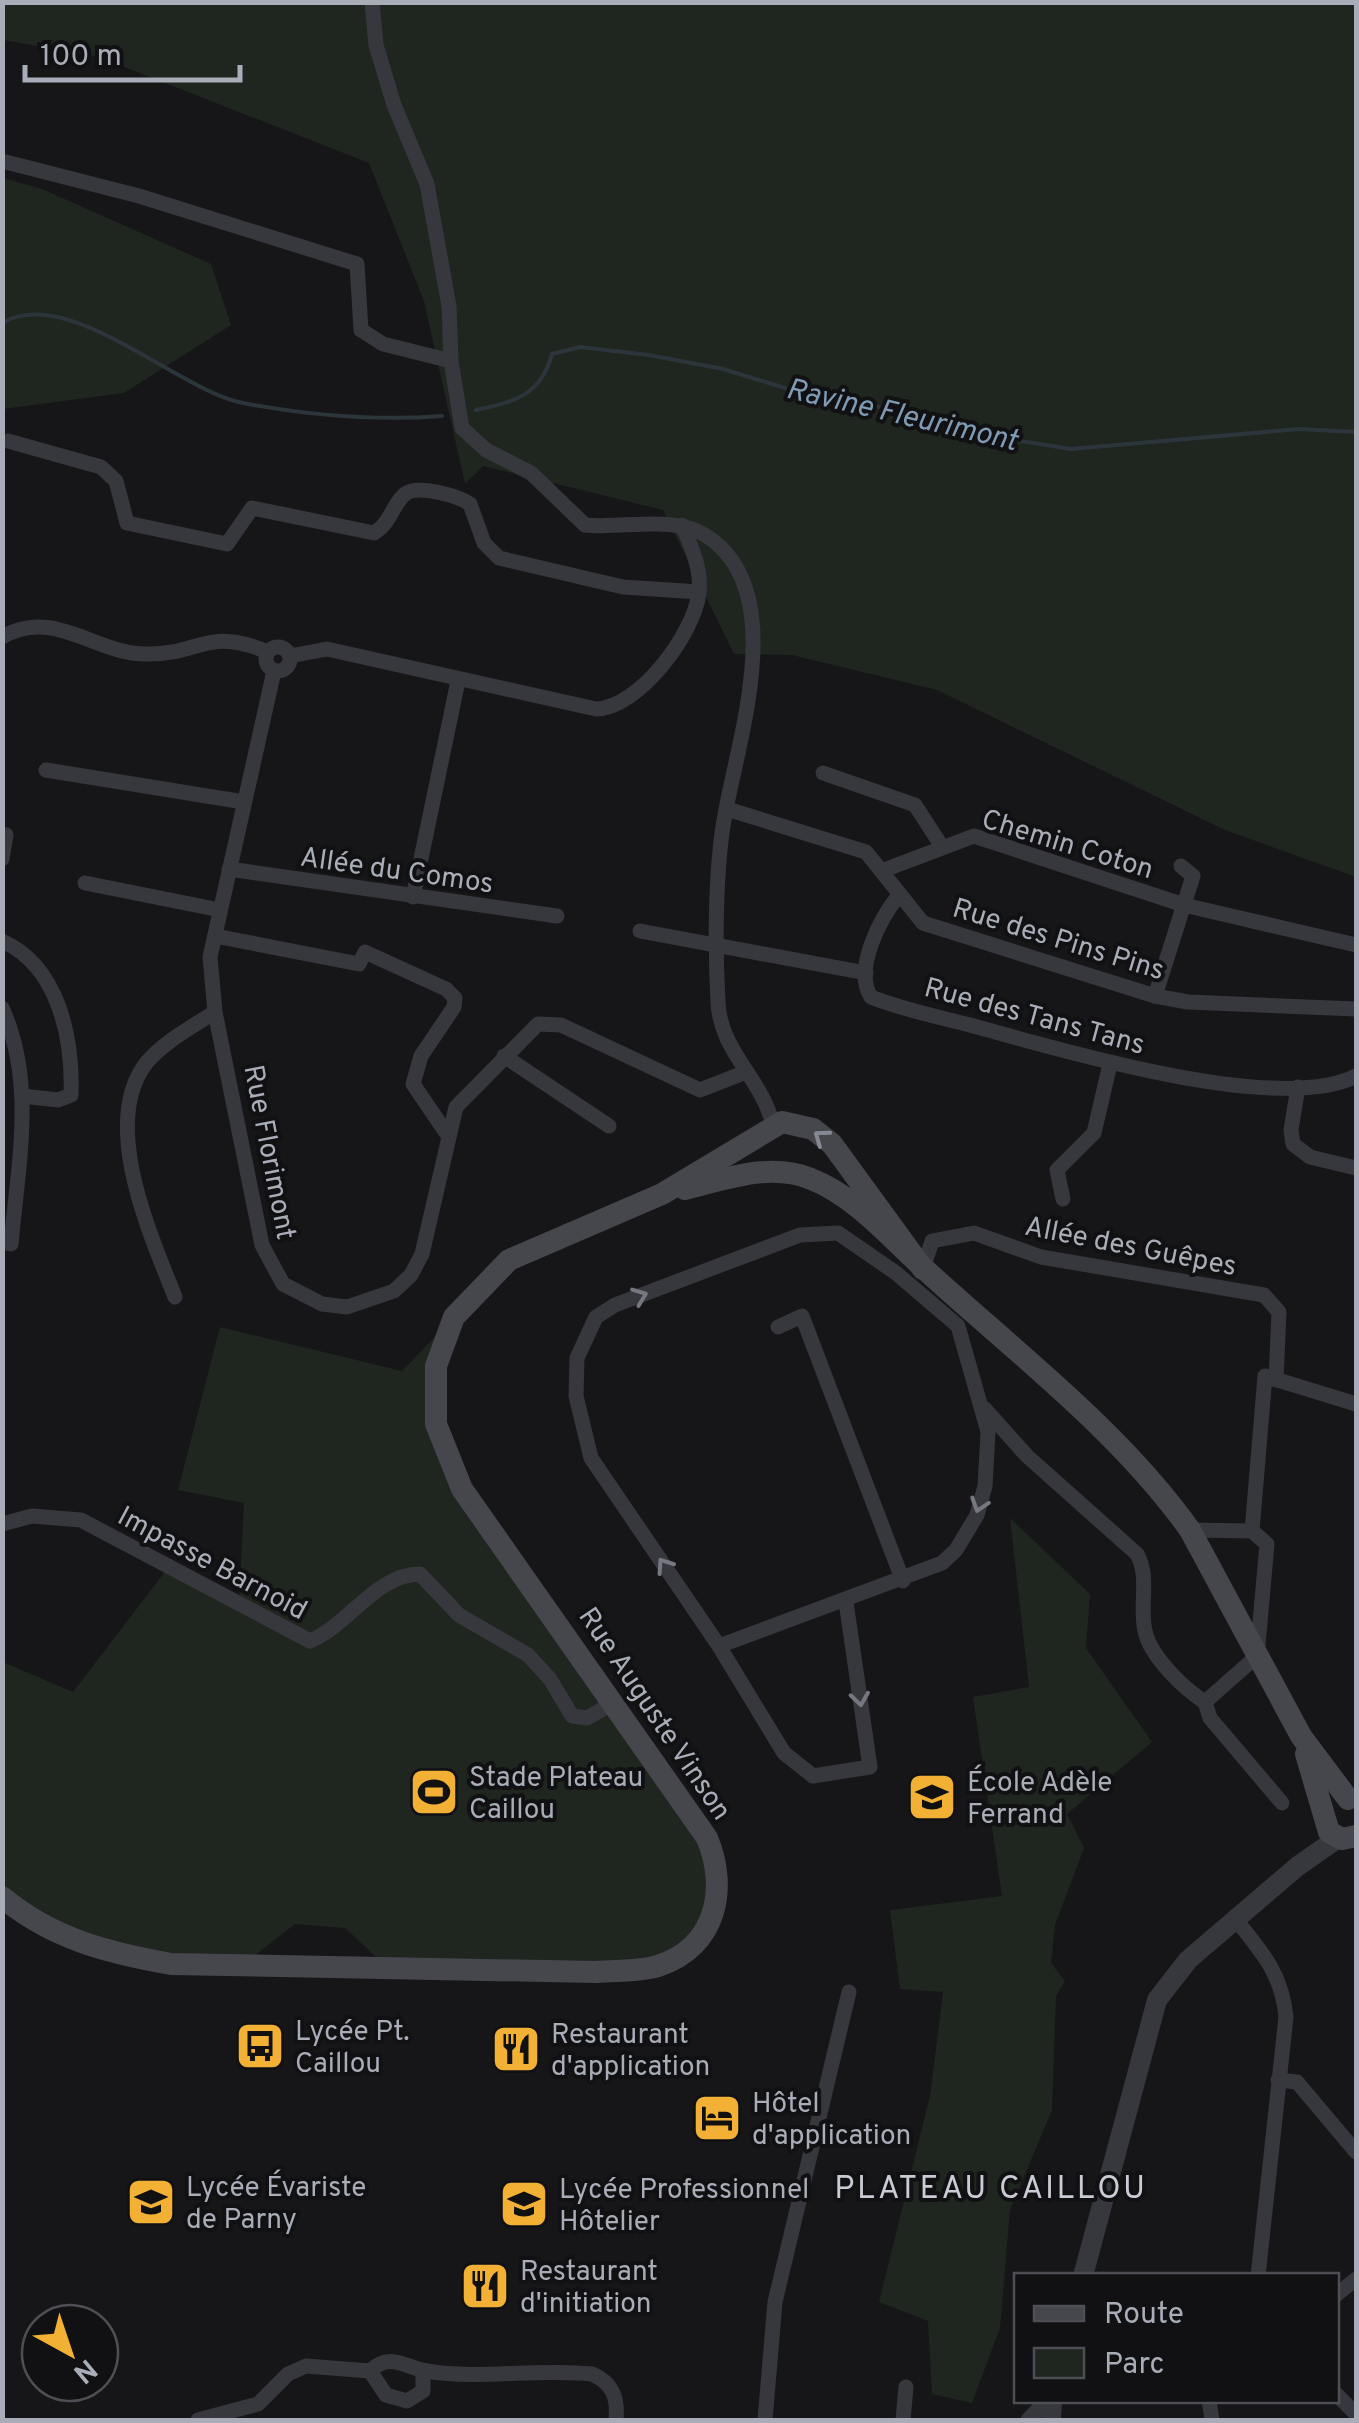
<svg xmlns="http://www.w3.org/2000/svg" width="1359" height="2423" font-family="Overpass,sans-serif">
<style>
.green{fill:#1e261f}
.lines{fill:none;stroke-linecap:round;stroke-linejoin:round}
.stream{stroke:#2c353c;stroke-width:4}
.minor{stroke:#37383d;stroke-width:15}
.tertiary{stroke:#37383d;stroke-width:20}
.secondary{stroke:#45474d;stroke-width:22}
.oneway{stroke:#858993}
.oneway2{stroke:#757881}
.labels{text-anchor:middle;stroke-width:8;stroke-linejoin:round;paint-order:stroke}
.street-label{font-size:28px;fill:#a8adb8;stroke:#111113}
.poi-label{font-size:28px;fill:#a8adb8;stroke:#111113;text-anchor:start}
.water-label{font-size:30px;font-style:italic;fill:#7f9bb3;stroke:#111113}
.quarter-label{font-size:32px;letter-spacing:2.5px;fill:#c9ccd4;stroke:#111113}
</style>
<rect width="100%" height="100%" fill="#161618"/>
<g class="green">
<polygon points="2,3 1356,3 1356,877 1225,830 937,690 792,655 734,654 663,510 483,466 465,484 424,301 369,163 99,57 3,40"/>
<polygon points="3,178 42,189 211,264 231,325 124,393 3,409"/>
<polygon points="454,1317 442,1342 444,1451 707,1838 715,1913 657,1967 387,1967 345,1928 295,1924 245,1963 116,1955 3,1897 3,1662 73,1692 167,1569 239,1605 244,1503 178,1490 220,1327 402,1371"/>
<polygon points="1010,1518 1090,1594 1086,1648 1152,1742 1067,1814 1084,1848 1055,1925 1051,1963 1065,1981 1056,1996 1052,2110 1010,2210 1000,2328 972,2403 932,2394 928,2321 879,2302 930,2096 943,1992 900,1989 890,1910 1002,1896 973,1697 1029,1687"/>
</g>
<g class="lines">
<g class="stream">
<path d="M 2,323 C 69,284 178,391 243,403 C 307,415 377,421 442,416"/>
<path d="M 476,410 C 515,402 541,395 552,354 L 580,347 L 649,355 L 723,369 L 811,396 L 911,412 L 982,435 L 1071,449 L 1299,429 L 1356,432"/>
</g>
<g class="minor">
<path d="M 372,2 L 376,45 L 394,105 L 427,184 L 449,306 L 451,361 L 462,428 L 486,450 L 531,473 L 585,525 C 622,529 673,515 705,535 C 792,589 737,741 724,820 C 715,874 715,948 718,1002 C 720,1052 762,1078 773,1125"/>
<polyline points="2,161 139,196 357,264 361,330 383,344 451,361"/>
<path d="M 8,441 L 101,467 L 116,481 L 127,523 L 227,544 L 252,508 L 374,533 C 391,523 392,505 405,494 C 418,484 458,496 470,504 L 484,543 L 499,558 L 623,587 L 699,592"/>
<path d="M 2,637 C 54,607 95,654 146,654 C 201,655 206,626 268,652"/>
<circle cx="278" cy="659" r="12"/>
<path d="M 290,656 L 327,649 L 596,709 C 639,708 694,634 699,593 C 702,569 691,546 682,525"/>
<polyline points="274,671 210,957 215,1012 262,1245 283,1284 322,1304 347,1307 394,1291 411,1275 422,1254 456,1107 538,1024 561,1025 700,1090 746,1072"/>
<polyline points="46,770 244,802"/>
<polyline points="823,773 915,805 941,845"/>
<polyline points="727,809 866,852 923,923 1155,996 1188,1002 1356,1009"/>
<polyline points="2,859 6,835"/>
<polyline points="229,869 557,916"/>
<polyline points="884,870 974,836 1184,905 1356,945"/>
<polyline points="85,883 220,910"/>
<path d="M 899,895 C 881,917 853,969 871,997 C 906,1011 945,1018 981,1028 C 1064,1051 1280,1115 1356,1076"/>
<polyline points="413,897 458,681"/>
<polyline points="640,931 866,973"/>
<polyline points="215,936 359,964 365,952 446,989 455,998 454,1007 421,1056 413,1084 447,1134"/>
<path d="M 2,941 C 59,966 73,1039 71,1095 L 58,1100 L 22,1096"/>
<polyline points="1155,996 1193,876 1181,866"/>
<path d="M 2,1008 C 36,1082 18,1165 11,1244 L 2,1242"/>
<polyline points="504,1056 609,1126"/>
<polyline points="1298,1087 1291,1130 1293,1144 1310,1157 1356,1168"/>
<polyline points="1063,1199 1057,1170 1094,1133 1110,1064"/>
<polyline points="923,1269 932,1241 974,1233 1041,1257 1264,1295 1279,1312 1276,1380"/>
<path d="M 175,1297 C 151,1236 99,1122 147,1062 C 165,1041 192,1027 215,1012"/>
<polyline points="778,1327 802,1316 903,1581"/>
<path d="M 985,1409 L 1027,1456 L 1137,1554 C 1150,1577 1139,1606 1145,1631 C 1150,1656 1184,1689 1205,1702 L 1210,1718 L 1282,1803"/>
<path d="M 2,1524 L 32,1516 L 81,1520 L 310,1641 C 349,1625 376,1574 420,1574 L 459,1615 L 528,1655 L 550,1679 L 572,1716 L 587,1718 L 615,1702"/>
<polyline points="1190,1530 1252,1531 1267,1544 1257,1656 1205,1702"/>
<polyline points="1252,1531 1265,1376 1356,1404"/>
<polyline points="719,1646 942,1563 956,1550 977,1515 985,1486 988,1432 958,1326 896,1273 838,1233 800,1235 615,1305 596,1317 577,1358 576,1396 591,1458 719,1646 784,1753 813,1776 870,1767 846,1602"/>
<path d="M 1236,1920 C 1262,1952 1282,1974 1286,2017 L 1258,2276"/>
<polyline points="1278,2080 1297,2082 1356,2152"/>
<polyline points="1336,2295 1356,2279"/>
<polyline points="370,2371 386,2395 407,2401 423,2391 423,2371"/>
<polyline points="1336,2394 1356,2414"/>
<polyline points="1209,2400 1212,2420"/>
<path d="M 198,2420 L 258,2404 L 288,2374 L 306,2366 L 370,2371 C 391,2351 405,2368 427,2371 C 480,2380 538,2368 592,2374 C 613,2383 618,2398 616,2420"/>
<polyline points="765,2420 775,2302 849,1992"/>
<polyline points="903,2420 906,2387"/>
<polyline points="1028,2420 1047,2400"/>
</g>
<g class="tertiary">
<polyline points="1083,2276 1157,2000 1188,1960 1298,1866 1338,1838"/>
<polyline points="1051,2420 1052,2400"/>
</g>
<g class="secondary">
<path d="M 685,1189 C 726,1179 770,1162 811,1179 C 856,1196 895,1243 930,1274 C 1019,1355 1120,1432 1190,1530 L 1301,1736 L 1348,1799"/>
<polyline points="1306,1754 1329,1832 1342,1839 1356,1836"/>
<path d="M 2,1897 C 52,1939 109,1953 171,1964 L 596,1972 C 615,1970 640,1972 658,1966 C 717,1947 728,1888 707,1838 L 462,1489 L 436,1424 L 436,1366 L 454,1317 L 509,1260 L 662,1194 L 782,1122 L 813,1129 L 832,1144 L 923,1269"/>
</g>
</g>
<defs><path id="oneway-chevron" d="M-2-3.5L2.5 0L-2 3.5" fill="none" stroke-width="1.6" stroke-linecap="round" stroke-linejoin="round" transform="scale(2.5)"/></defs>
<use class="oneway" href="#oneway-chevron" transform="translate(821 1137) rotate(-144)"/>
<g class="oneway2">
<use href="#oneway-chevron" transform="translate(640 1296) rotate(-21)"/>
<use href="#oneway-chevron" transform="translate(979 1505) rotate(108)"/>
<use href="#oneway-chevron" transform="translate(664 1565) rotate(-124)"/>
<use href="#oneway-chevron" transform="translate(860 1699) rotate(82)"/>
</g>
<defs>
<g id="stadium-square" transform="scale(2.5)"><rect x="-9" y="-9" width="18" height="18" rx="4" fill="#f2b134" stroke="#111113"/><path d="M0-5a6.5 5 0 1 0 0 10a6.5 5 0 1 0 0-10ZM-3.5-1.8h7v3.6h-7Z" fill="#111"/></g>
<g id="school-square" transform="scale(2.5)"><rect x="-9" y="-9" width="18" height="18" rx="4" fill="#f2b134" stroke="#111113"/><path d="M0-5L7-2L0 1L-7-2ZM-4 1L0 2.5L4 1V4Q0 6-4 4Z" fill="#111"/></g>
<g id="bus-square" transform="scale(2.5)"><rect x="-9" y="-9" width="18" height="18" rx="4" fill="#f2b134" stroke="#111113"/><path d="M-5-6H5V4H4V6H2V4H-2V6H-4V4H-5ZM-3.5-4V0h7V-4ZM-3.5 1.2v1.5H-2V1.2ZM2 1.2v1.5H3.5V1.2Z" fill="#111"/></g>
<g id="restaurant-square" transform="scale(2.5)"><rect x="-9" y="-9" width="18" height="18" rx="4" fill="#f2b134" stroke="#111113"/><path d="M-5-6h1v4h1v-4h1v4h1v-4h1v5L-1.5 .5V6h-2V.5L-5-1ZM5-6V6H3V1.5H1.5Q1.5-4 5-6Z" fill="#111"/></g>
<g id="hotel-square" transform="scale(2.5)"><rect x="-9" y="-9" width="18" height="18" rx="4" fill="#f2b134" stroke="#111113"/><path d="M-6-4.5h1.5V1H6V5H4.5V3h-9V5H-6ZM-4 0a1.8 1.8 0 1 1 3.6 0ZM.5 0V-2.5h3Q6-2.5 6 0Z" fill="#111"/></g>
</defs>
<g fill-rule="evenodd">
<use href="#stadium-square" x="434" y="1792"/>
<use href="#school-square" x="932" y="1797"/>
<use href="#bus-square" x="260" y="2046"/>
<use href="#restaurant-square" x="516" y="2049"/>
<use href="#hotel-square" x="717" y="2118"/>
<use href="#school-square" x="151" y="2202"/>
<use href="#school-square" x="524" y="2204"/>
<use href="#restaurant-square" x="485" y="2286"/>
</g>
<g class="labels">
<g class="street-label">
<text transform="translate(1068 843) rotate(17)" y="10">Chemin Coton</text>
<text transform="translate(397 869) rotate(8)" y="10">Allée du Comos</text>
<text transform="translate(1059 938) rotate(17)" y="10">Rue des Pins Pins</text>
<text transform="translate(1035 1015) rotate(15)" y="10">Rue des Tans Tans</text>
<text transform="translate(271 1152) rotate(79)" y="10">Rue Florimont</text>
<text transform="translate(1131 1245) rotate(11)" y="10">Allée des Guêpes</text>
<text transform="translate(213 1562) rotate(28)" y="10">Impasse Barnoid</text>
<text transform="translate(656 1713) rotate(56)" y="10">Rue Auguste Vinson</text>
</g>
<g class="poi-label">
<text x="469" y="1786">Stade Plateau<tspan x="469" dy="32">Caillou</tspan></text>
<text x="967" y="1791">École Adèle<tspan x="967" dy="32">Ferrand</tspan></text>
<text x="295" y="2040">Lycée Pt.<tspan x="295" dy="32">Caillou</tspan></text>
<text x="551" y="2043">Restaurant<tspan x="551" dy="32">d'application</tspan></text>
<text x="752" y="2112">Hôtel<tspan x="752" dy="32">d'application</tspan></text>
<text x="186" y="2196">Lycée Évariste<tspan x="186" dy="32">de Parny</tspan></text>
<text x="559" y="2198">Lycée Professionnel<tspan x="559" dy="32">Hôtelier</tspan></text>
<text x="520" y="2280">Restaurant<tspan x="520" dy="32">d'initiation</tspan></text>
</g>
<g class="water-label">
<text transform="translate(902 414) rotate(13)" y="10">Ravine Fleurimont</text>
</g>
<g class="quarter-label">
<text x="991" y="2198">PLATEAU CAILLOU</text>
</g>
</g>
<rect width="1359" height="2423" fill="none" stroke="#a8adb8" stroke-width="10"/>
<rect x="1014" y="2273" width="325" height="130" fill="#111113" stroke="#4d4f55" stroke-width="2.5"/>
<rect x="1034" y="2306" width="50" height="15" fill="#45474d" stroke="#4d4f55" stroke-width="2.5"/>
<text x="1104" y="2323" font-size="30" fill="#a8adb8">Route</text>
<rect x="1034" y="2348" width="50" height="30" fill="#1e261f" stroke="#4d4f55" stroke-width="2.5"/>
<text x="1104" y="2373" font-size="30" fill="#a8adb8">Parc</text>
<g transform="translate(70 2353) rotate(140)"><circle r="48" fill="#111113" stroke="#4d4f55" stroke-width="2.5"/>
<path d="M0-8L18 38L0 25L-18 38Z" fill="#f2b134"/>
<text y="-15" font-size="28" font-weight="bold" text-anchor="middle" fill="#a8adb8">N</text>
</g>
<path d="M25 65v15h215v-15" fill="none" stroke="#a8adb8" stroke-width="5"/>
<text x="40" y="65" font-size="30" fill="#a8adb8" stroke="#111113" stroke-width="8" paint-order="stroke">100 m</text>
</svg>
